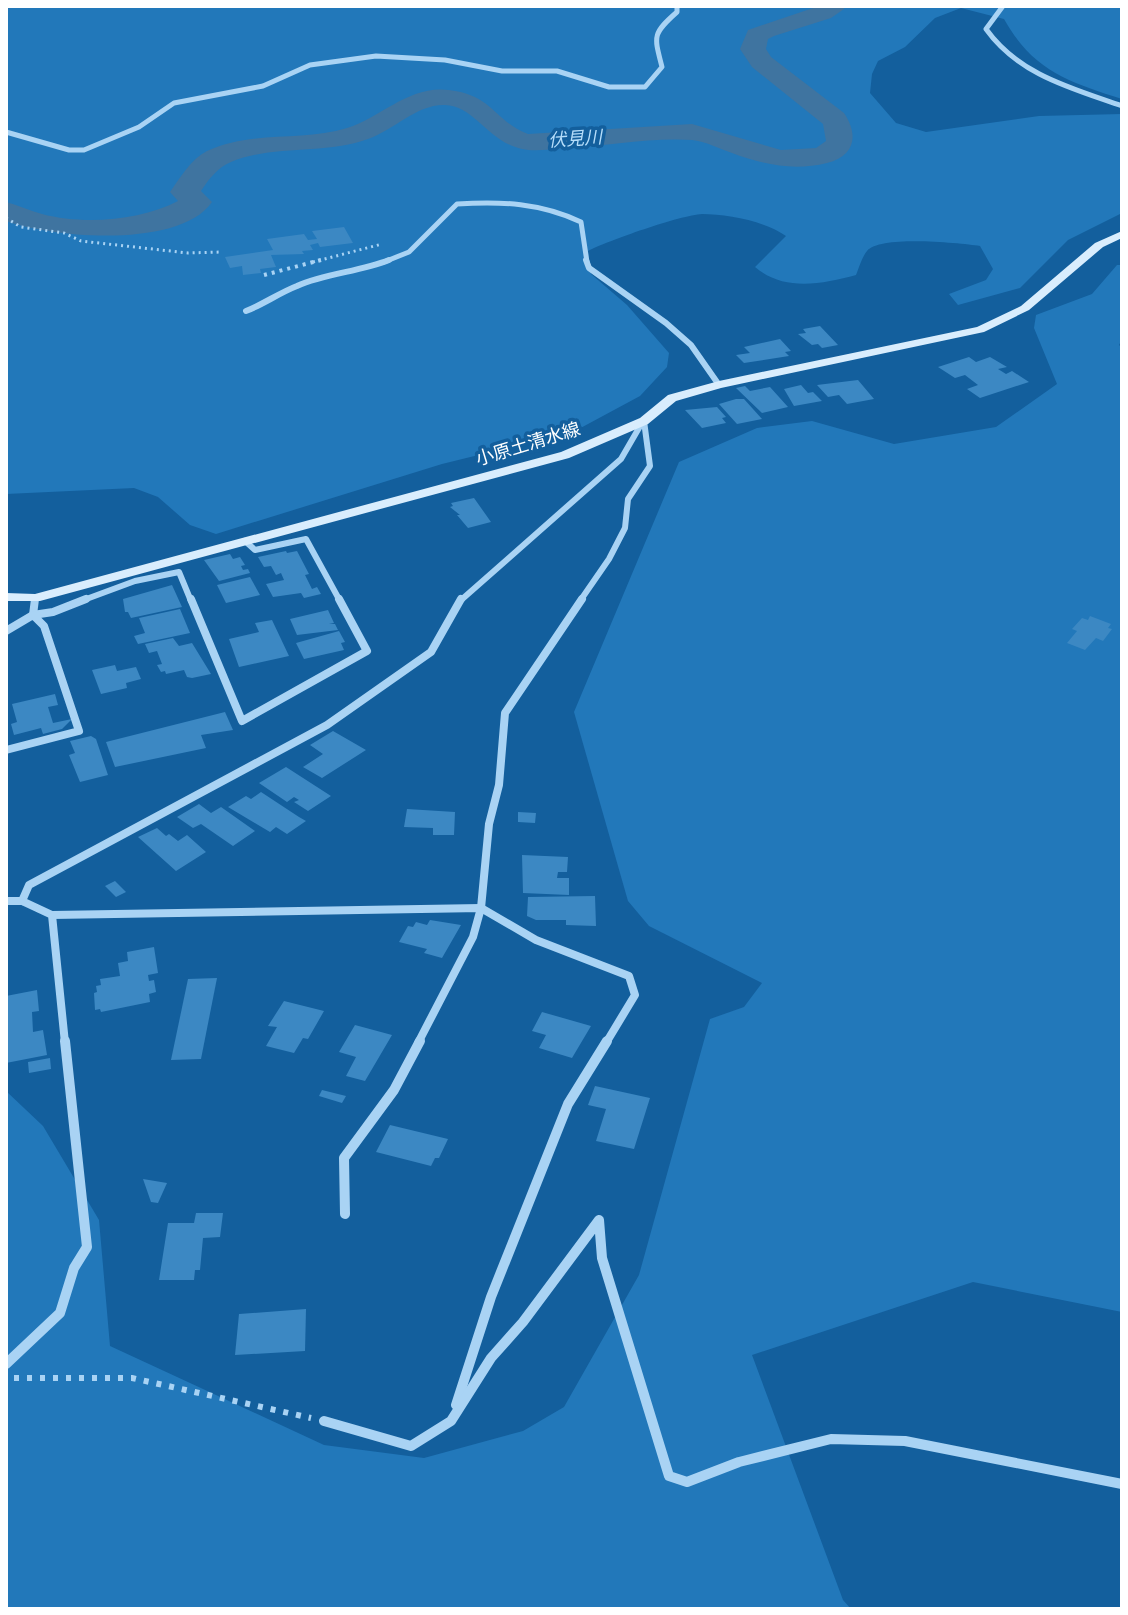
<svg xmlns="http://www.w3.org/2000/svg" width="1128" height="1615" font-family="Raleway,'Noto Sans JP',sans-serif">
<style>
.green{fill:#2278ba}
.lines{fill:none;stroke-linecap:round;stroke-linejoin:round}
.river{fill:#3f74a0;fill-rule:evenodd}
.building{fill:#3c88c3}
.path-far2{stroke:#a9d3f4;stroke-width:3;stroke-dasharray:2 4;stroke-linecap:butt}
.path-far1{stroke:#a9d3f4;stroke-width:4;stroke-dasharray:3 5;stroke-linecap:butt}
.path{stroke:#a9d3f4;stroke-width:6;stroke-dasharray:5 8;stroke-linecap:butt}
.minor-far3{stroke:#a9d3f4;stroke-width:5}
.minor-far2{stroke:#a9d3f4;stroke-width:6}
.minor-far1{stroke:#a9d3f4;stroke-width:8}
.minor{stroke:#a9d3f4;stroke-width:10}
.secondary{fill:#d9edfd;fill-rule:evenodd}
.labels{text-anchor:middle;stroke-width:7;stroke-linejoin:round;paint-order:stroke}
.far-water-label{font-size:18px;font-style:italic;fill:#b5ddfa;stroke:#135f9d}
.far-street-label{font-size:18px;fill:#fff;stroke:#135f9d}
</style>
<rect width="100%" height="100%" fill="#135f9d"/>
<g class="green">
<path d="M 6,6 L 1122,6 L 1122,99 C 1069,82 1033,71 1004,19 L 961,8 L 935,18 L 905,47 L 878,61 L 872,74 L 870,93 L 896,123 L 926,132 L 1039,116 L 1122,114 L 1122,213 L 1068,240 L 1020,288 L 958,305 L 949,294 L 986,280 L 993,269 L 980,246 C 959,243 880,235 867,251 C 862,257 859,268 856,275 C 822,284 784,292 755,267 L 786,236 C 765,221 727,214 702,214 C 681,215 607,241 588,251 L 591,274 L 627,305 L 669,353 L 667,367 L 640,396 L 575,431 L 442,464 L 216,534 L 190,525 L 158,497 L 134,488 L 6,494 Z"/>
<polygon points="1117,265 1122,265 1122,339 1119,345 1122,348 1122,1312 973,1282 752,1355 843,1600 851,1609 6,1609 6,1091 43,1126 99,1220 110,1346 324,1445 424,1458 523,1431 564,1407 639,1275 710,1019 744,1007 762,983 649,926 628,901 574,712 679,462 757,428 812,421 894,444 996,427 1057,384 1034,328 1036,315 1092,294"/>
</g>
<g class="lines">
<path class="river" d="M 819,6 L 844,6 L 844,9 L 831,18 L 774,36 L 768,39 L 766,49 L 771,57 L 844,113 C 859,135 855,156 827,163 C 794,171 764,165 732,153 C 720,149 705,141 692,140 C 654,137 604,146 565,148 C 551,149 535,152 522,149 C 488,142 475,106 445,105 C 417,104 394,130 368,139 C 324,155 275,144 231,162 C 218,167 209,179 201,191 L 212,202 C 180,249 52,238 6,221 L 6,202 C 18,205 30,211 42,214 C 83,225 140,221 178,201 L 170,192 C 180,178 191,159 207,151 C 252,130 302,142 347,128 C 382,117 409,85 449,90 C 493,95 494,121 528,134 L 692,124 L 781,150 L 816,148 L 826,141 L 823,124 L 752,67 L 740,49 L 748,30 Z"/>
</g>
<g class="building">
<polygon points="344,227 353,243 320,247 318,243 310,245 313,250 302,251 304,254 271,255 276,267 260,269 261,273 243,275 242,266 230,268 225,257 273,250 267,239 304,234 308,240 317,239 312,231"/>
<polygon points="820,326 838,345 822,348 818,344 812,345 798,334 806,333 803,329"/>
<polygon points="780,339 791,351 785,352 789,356 744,363 736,355 750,353 744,347"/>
<polygon points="969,357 976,362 990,357 1007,367 998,369 1006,374 1012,371 1029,382 980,398 967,389 978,385 965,375 955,378 938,367"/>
<polygon points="858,380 874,399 847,404 839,395 828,397 817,385"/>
<polygon points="801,385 808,393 813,392 822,401 794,406 784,389"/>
<polygon points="745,386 750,391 770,387 788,407 762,413 736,388"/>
<polygon points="736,399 744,399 762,419 737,424 719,404"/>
<polygon points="717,407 726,417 722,418 726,423 702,428 685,410"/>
<polygon points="474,498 491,522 468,528 457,515 460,515 450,507 453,506 451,503"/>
<polygon points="286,551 287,553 297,551 309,574 305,575 312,589 317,587 321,594 304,598 301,593 273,597 266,584 284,580 281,573 276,575 271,566 264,567 258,557"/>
<polygon points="230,554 233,559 240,557 245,565 241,566 243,570 248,569 250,573 219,581 204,560"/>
<polygon points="250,577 260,595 226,603 217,585"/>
<polygon points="172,585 182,607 131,618 128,612 125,612 123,599"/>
<polygon points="180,609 190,633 138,644 134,636 145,633 139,618"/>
<polygon points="328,610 334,623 329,624 335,624 338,630 297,635 290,619"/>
<polygon points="1090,616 1111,624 1108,628 1112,629 1103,641 1096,638 1085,650 1067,643 1077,631 1072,629 1082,618 1088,620"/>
<polygon points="272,620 289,656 239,667 229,639 259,632 255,623"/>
<polygon points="339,631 345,642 341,643 344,650 304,659 296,643"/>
<polygon points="173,638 179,646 192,643 211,674 192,678 187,677 184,670 166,674 165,671 161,672 157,665 162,664 157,651 149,653 145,644"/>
<polygon points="115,665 117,671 136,667 141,679 126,683 127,688 101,694 92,670"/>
<polygon points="55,694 58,705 48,707 53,723 72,719 62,729 43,734 41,728 14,735 11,724 17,722 12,704"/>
<polygon points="225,712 233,730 201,735 206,748 115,767 106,742"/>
<polygon points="333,731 366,750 322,778 303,767 323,754 310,745"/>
<polygon points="91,736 96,739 108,775 80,782 69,755 75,753 70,741"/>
<polygon points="286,767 331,796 308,811 294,802 299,800 294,797 287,802 259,783"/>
<polygon points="261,792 299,817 306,821 287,834 276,827 270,832 228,807 246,796 251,799"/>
<polygon points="199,804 211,813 221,807 255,831 233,846 201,824 193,828 177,817"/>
<polygon points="407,809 455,812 454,835 433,835 433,828 404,827"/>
<polygon points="518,812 536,813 535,823 518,822"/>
<polygon points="157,828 166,836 169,834 178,841 187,835 206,852 176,871 138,837"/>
<polygon points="522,855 568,857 567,872 558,872 557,878 569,878 569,895 523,893"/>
<polygon points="115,881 126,892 116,897 105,886"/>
<polygon points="595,896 596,926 566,925 566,920 536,920 527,916 528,897"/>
<polygon points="430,920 461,925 442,958 424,953 427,949 399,942 408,926 413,927 416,922 427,925"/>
<polygon points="154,947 158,973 148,975 149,981 154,980 156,992 149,994 150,1002 101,1012 100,1009 95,1010 94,993 97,992 96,986 101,985 100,979 120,976 118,963 128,961 127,952"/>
<polygon points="217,978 201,1059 171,1060 188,979"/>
<polygon points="37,990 39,1011 32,1012 33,1032 43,1030 47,1055 6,1063 6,996"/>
<polygon points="284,1001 324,1011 308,1039 303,1038 294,1053 266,1046 277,1027 268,1026"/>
<polygon points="542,1012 591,1026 572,1058 539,1048 546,1035 532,1031"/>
<polygon points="355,1025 392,1035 365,1081 346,1076 356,1057 339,1052"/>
<polygon points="50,1058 51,1069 29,1073 28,1062"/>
<polygon points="595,1086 650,1098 634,1149 596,1141 606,1109 588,1105"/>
<polygon points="322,1090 346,1096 342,1103 319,1096"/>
<polygon points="390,1125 448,1139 439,1158 435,1158 431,1166 376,1152"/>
<polygon points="143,1179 167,1183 158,1203 151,1202"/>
<polygon points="196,1213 223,1213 220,1237 203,1238 200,1270 195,1270 194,1280 159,1280 168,1223 194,1223"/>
<polygon points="306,1309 305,1351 235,1355 239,1314"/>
</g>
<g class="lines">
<g class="path-far2">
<polyline points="6,218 21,227 64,233 81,241 188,253 221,252"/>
<polyline points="313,262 382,244"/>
</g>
<polyline class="path-far1" points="264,275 321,260"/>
<polyline class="path" points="14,1378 132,1378 311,1418"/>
<g class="minor-far3">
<path d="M 1003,6 L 986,29 C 1019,75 1071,88 1122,106"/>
<path d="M 6,132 L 69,150 L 84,150 L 139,127 L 174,103 L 263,86 L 310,65 L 376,56 L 445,60 L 502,71 L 557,71 L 609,87 L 645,87 L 662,67 C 654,36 652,34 677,12 L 677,6"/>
<path d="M 384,262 L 409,252 L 457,204 C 501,201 541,203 581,222 L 587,262"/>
</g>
<g class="minor-far2">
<polyline points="586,260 589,268 666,323 691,345 719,385"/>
<path d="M 246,311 C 264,304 279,293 297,286 C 326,273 359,272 389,260"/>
<polyline points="245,541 255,550 306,539 340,601"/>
<polyline points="35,601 35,598"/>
<polyline points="81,601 135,581 179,572 191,601"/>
<polyline points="460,601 621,459 643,421"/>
<polyline points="580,601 609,559 625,528 628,499 650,466 644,421"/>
</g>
<g class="minor-far1">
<polyline points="35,599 33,615 53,612 86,599"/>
<polyline points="191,599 242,721 367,651 339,599"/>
<polyline points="6,631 33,615 44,626 79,731 6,750"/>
<polyline points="6,901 22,901 52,915 65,1043"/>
<polyline points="22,901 29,885 327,725 431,652 461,599"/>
<polyline points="52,915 481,908 536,940 629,976 635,995 606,1043"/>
<polyline points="418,1043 473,937 481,908 489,824 499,785 505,713 582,599"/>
</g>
<g class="minor">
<polyline points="345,1214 344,1158 394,1090 420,1041"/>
<polyline points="6,1364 60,1313 74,1268 87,1247 65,1041"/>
<polyline points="456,1405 491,1297 568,1104 607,1041"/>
<polyline points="324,1421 411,1446 451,1421 491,1358 523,1322 599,1220 602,1258 669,1476 687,1482 739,1462 831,1439 905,1441 1122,1484"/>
</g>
<polygon class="secondary" points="1122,231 1122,238 1103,247 1029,310 984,332 721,388 676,401 648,424 569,458 40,601 6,601 6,593 35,594 561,452 640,418 668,395 719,381 977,327 1021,306 1095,243"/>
</g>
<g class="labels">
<g class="far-water-label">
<text transform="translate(575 139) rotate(-4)" y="6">伏見川</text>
</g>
<g class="far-street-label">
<text transform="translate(528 444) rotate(-17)" y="6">小原土清水線</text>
</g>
</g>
<rect width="1128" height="1615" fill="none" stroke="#ffffff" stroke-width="16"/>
</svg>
